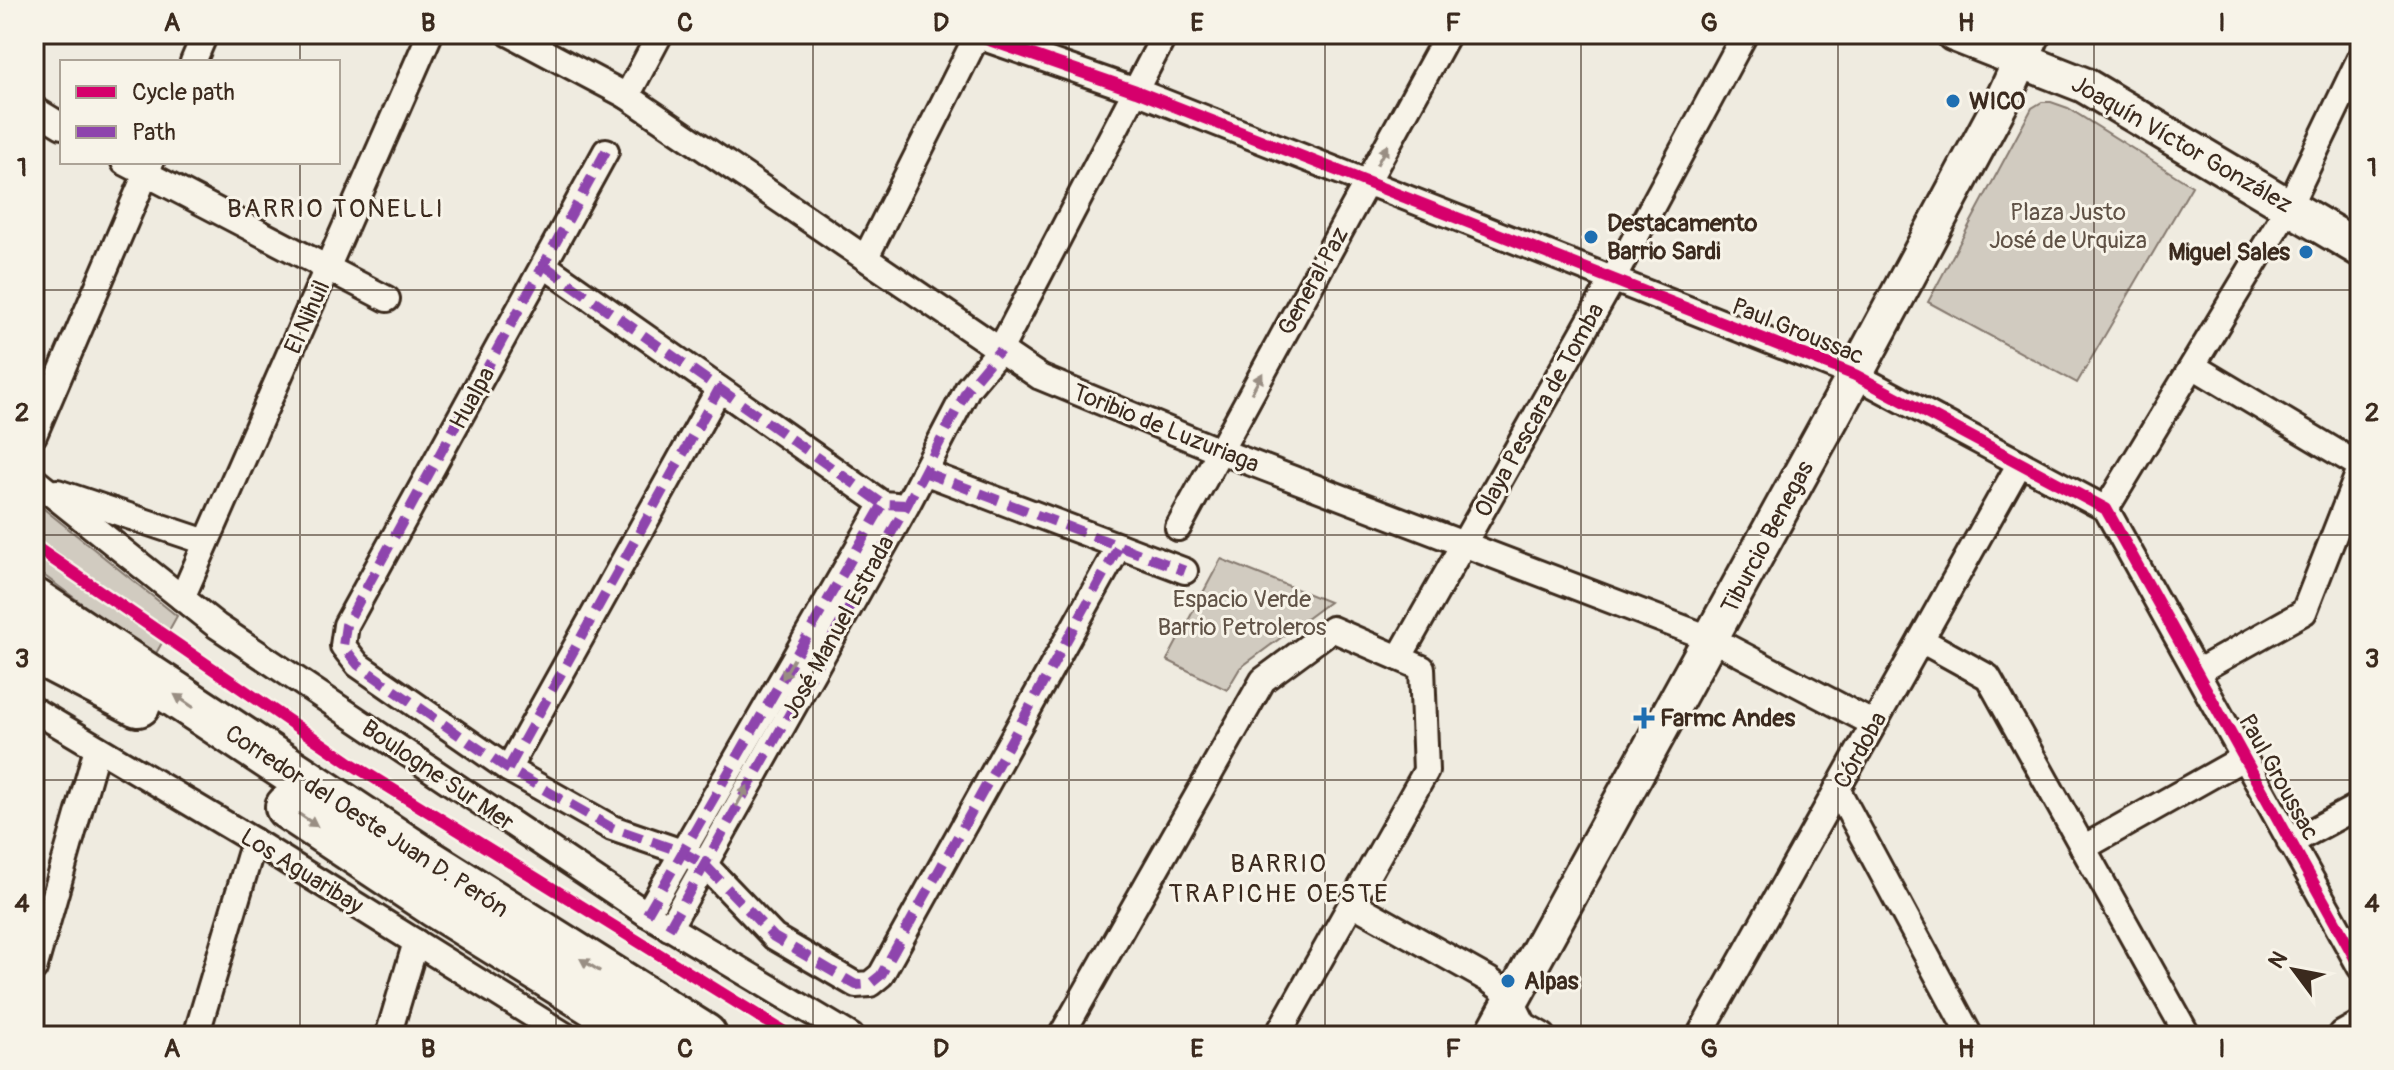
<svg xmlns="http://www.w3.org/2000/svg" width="2394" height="1070" font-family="Pangolin,sans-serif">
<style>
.green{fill:#d1cbc0;stroke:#867a6f;stroke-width:2}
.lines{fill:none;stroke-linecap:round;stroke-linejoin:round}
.minor-casing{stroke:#3b2a1e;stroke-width:30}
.tertiary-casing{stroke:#3b2a1e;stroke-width:36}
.secondary-casing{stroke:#3b2a1e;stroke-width:40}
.motorway-casing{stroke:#3b2a1e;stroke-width:50}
.minor{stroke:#f7f3e8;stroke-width:24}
.tertiary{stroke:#f7f3e8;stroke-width:30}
.secondary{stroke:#f7f3e8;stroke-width:34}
.motorway{stroke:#f7f3e8;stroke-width:44}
.quiet{stroke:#8e44ad;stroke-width:10;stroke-dasharray:20 10;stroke-linecap:butt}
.cycleway-casing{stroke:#f7f3e8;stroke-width:17}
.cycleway{stroke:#d6006c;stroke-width:12}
.oneway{fill:#998e83}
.grid{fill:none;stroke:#3b2a1e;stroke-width:2;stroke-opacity:0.55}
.poi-dot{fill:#1f6fb2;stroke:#f7f3e8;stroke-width:3}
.labels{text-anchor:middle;stroke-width:6;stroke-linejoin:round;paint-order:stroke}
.poi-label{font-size:24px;font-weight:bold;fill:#3b2a1e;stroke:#f7f3e8;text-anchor:start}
.street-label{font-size:24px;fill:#3b2a1e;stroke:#f7f3e8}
.park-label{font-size:24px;fill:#605246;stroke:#f7f3e8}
.neighbourhood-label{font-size:26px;letter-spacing:2px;fill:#3b2a1e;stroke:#f7f3e8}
.neatline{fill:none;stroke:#3b2a1e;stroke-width:3}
.grid-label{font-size:26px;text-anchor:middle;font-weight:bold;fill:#3b2a1e}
</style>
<rect width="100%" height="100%" fill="#efebe0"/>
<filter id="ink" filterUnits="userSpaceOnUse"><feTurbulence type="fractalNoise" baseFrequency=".0125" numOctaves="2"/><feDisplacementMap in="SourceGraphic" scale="16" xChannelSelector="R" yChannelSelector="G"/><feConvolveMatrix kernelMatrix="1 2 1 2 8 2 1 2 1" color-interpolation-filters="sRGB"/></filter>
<g filter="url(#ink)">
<g class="green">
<polygon points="2042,102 2051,102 2068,108 2192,186 2077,383 1928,302 2032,108"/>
<polygon points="34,501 177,616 154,657 34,568"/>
<polygon points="1221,559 1329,602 1240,668 1227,690 1167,660"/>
</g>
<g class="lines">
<g class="minor-casing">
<g id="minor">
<polyline points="510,34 627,96 1040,377 1220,451 1712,639 1874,724"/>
<polyline points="972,34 1136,91 1855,375 2106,509 2360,967"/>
<polyline points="193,62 205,34"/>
<polyline points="627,96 660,34"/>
<polyline points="34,109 62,126"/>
<polyline points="606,151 346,625 343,646 358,665 508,769 612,828 682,852 704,864 774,937 856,985 870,984 881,975 1119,546"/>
<polyline points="124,162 387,299"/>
<polyline points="866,257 977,36"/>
<polyline points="545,266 883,504 896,505"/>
<polyline points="2193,366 2360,466"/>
<polyline points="34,435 151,162"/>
<polyline points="924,472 1185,571"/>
<polyline points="34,480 217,626 647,914 851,1036"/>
<polyline points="57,492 206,542"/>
<polyline points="2106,509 2289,206 2360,58"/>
<polyline points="1178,528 1448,34"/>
<polyline points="182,598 430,34"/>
<polyline points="1921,640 1988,677 2188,1036"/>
<polyline points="1399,658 1612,281 1745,34"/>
<polyline points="2197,672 2304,612 2360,469"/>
<polyline points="34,710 254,841 566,1036"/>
<polyline points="508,769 719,389"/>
<polyline points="1837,789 1970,1036"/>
<polyline points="2290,843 2360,805"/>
<polyline points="2083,848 2243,758"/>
<polyline points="1352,903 1489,980 1509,995 1524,1025 1543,1036"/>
<polyline points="647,914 883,504"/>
<polyline points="669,928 907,505 968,388 1000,350 1165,34"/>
<polyline points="34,969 97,748"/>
<polyline points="196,1036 254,841"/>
<polyline points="388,1036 416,942"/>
<polyline points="1061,1036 1263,680 1332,629 1422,668 1426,771 1277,1036"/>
<polyline points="1699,1036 2020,463"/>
</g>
</g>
<g class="tertiary-casing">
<polyline id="tertiary" points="2344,1036 2360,1027"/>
</g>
<g class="secondary-casing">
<g id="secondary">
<polyline points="1954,34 2084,85 2360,249"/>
<polyline points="1492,1036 1855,375 2005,95 2033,34"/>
</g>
</g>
<g class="motorway-casing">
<g id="motorway">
<polyline points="34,601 428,862 704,1036"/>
<polyline points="34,650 138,704"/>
<polyline points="288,807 434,904 646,1036"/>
</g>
</g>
<use href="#minor" class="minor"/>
<use href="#tertiary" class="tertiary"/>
<use href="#secondary" class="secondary"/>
<use href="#motorway" class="motorway"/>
<g class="quiet">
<polyline points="606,151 346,625 343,646 358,665 508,769 612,828 682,852 704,864 774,937 856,985 870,984 881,975 1119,546"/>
<polyline points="545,266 883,504 907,505"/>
<polyline points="924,472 1185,571"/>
<polyline points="508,769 719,389"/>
<polyline points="647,914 883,504"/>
<polyline points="669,928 907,505 968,388 1000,350"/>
</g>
<g class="cycleway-casing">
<g id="cycleway">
<polyline points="972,34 1136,91 1855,375 2106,509 2360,967"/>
<polyline points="34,546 350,763 791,1036"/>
</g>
</g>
<use href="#cycleway" class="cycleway"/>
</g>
<defs><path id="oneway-solid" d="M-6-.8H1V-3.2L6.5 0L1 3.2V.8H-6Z" transform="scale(2)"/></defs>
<g class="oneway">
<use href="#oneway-solid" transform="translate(1382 155) rotate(-62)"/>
<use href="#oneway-solid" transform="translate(1257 383) rotate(-61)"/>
<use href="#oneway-solid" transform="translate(788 669) rotate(120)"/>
<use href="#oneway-solid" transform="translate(184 701) rotate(-146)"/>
<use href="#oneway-solid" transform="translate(742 796) rotate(-61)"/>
<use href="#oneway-solid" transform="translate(308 820) rotate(34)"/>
<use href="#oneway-solid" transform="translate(590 965) rotate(-148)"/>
</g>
</g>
<path class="grid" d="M 300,34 L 300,62M 556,34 L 556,1036M 813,34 L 813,1036M 1069,34 L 1069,1036M 1325,34 L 1325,1036M 1581,34 L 1581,1036M 1838,34 L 1838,1036M 2094,34 L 2094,1036M 300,162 L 300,1036M 34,290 L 2360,290M 34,535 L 2360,535M 34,780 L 2360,780"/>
<g class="poi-dot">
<circle cx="1953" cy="101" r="8"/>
<circle cx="1591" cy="237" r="8"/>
<circle cx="2306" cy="252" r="8"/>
<path d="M1640 706h8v8h8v8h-8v8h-8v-8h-8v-8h8z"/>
<circle cx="1508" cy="981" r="8"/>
</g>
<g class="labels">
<g class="poi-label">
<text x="1969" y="109">WICO</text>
<text x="1607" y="231">Destacamento<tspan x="1607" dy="28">Barrio Sardi</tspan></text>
<text x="2290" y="260" text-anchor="end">Miguel Sales</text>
<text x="1660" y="726">Farmc Andes</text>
<text x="1524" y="989">Alpas</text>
</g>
<g class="street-label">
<text transform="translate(2182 144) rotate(30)" y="8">Joaquín Víctor González</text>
<text transform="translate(1313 281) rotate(-61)" y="8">General Paz</text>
<text transform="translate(307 317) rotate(-66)" y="8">El Nihuil</text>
<text transform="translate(1798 331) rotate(22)" y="8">Paul Groussac</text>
<text transform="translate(472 398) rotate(-61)" y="8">Hualpa</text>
<text transform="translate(1539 410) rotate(-61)" y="8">Olaya Pescara de Tomba</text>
<text transform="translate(1166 428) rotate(22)" y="8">Toribio de Luzuriaga</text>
<text transform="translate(1767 537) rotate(-62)" y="8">Tiburcio Benegas</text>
<text transform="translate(838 627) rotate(-61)" y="8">José Manuel Estrada</text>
<text transform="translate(1860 750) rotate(-61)" y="8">Córdoba</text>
<text transform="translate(438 775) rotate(34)" y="8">Boulogne Sur Mer</text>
<text transform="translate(2279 777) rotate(61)" y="8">Paul Groussac</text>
<text transform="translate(367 821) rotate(33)" y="8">Corredor del Oeste Juan D. Perón</text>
<text transform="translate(302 871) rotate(32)" y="8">Los Aguaribay</text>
</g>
<g class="park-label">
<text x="2068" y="220">Plaza Justo<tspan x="2068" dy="28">José de Urquiza</tspan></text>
<text x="1242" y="607">Espacio Verde<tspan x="1242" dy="28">Barrio Petroleros</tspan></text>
</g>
<g class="neighbourhood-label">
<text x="336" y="217">BARRIO TONELLI</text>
<text x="1279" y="872">BARRIO<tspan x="1279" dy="30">TRAPICHE OESTE</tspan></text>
</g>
</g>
<rect width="2394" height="1070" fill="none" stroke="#f7f3e8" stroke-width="88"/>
<rect x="60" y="60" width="280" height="104" fill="#f7f3e8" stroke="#aca397" stroke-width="2"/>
<rect x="76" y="86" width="40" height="12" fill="#d6006c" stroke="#aca397" stroke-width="2"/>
<text x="132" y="100" font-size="24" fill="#3b2a1e">Cycle path</text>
<rect x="76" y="126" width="40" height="12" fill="#8e44ad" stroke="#aca397" stroke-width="2"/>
<text x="132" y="140" font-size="24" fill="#3b2a1e">Path</text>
<g transform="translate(2294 970) rotate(302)" stroke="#f7f3e8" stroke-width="6" paint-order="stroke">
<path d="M0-6L14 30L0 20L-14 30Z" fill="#3b2a1e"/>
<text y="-12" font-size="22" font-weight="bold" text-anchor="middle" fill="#3b2a1e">N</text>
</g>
<rect x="44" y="44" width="2306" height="982" class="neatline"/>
<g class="grid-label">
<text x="172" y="31">A</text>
<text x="428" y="31">B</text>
<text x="685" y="31">C</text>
<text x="941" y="31">D</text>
<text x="1197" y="31">E</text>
<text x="1453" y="31">F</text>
<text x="1709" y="31">G</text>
<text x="1966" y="31">H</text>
<text x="2222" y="31">I</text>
<text x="22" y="176">1</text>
<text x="2372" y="176">1</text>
<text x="22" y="421">2</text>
<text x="2372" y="421">2</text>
<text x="22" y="667">3</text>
<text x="2372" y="667">3</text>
<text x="22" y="912">4</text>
<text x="2372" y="912">4</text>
<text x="172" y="1057">A</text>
<text x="428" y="1057">B</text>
<text x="685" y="1057">C</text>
<text x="941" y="1057">D</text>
<text x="1197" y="1057">E</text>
<text x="1453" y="1057">F</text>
<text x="1709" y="1057">G</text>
<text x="1966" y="1057">H</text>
<text x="2222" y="1057">I</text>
</g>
</svg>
